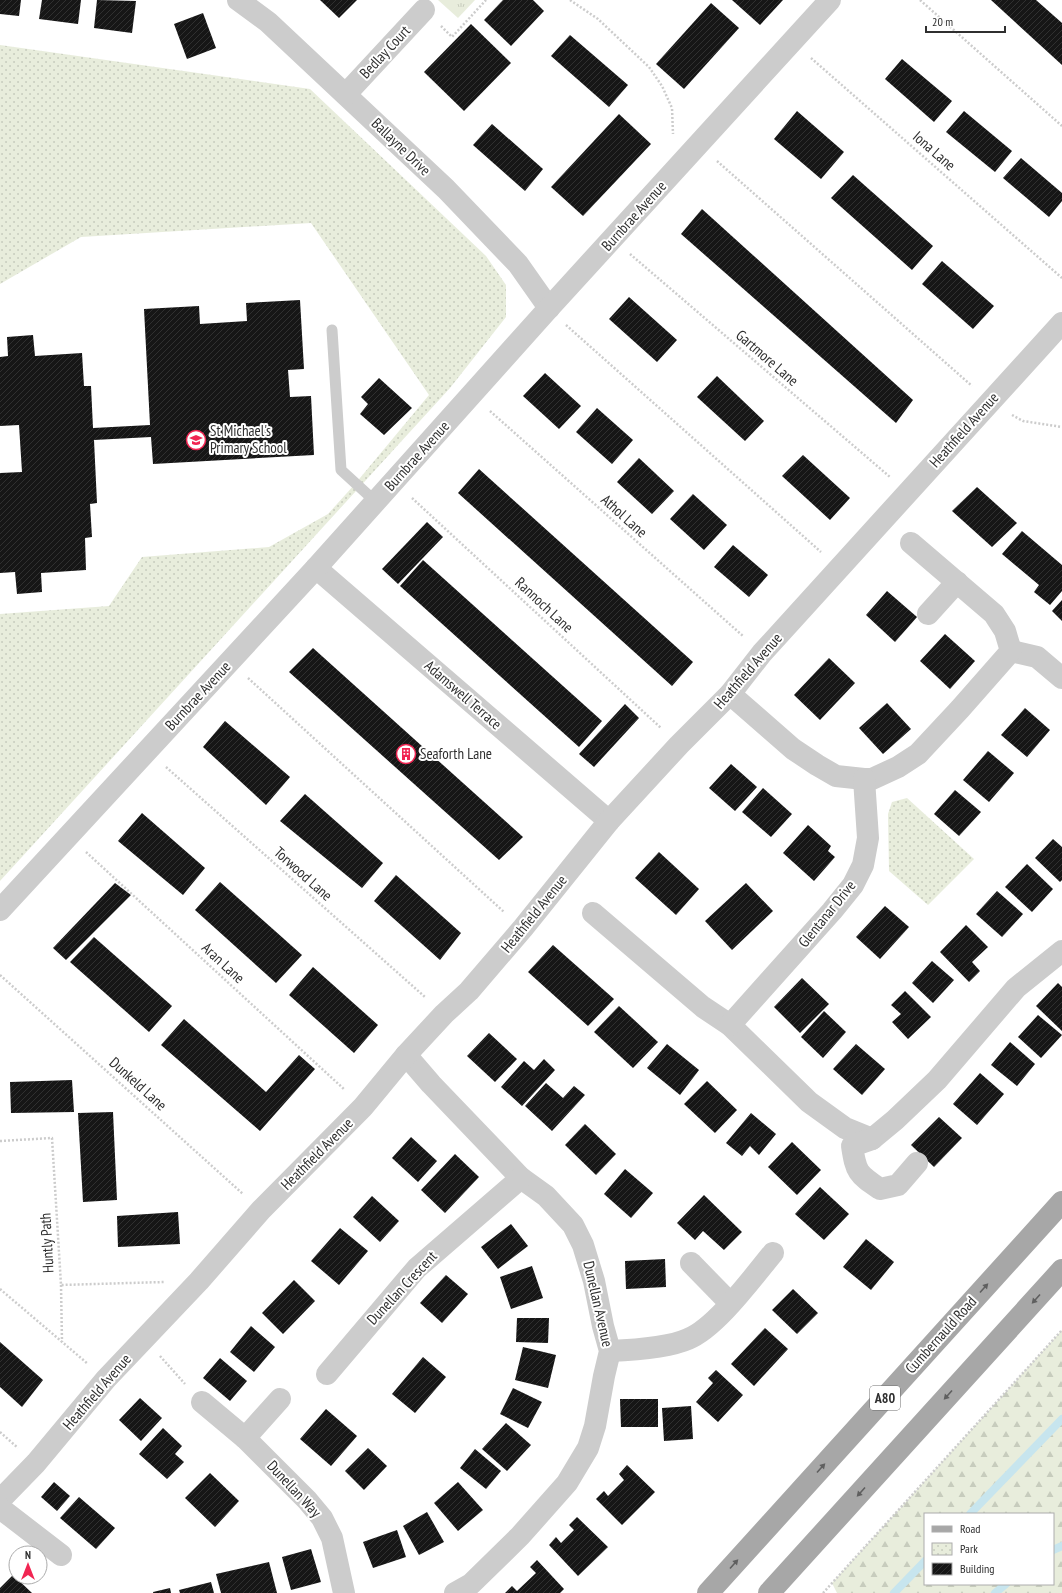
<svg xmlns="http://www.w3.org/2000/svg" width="1062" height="1593" font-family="'PT Sans Narrow',sans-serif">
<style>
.grass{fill:url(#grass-tufts)}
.forest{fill:url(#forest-firs);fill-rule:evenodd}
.park{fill:url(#park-dots)}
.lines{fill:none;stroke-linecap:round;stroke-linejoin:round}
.stream{stroke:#c7e5ee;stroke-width:8}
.building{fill:url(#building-hatch)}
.path{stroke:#ccc;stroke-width:2.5;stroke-dasharray:2 2;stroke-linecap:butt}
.service{stroke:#ccc;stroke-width:11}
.minor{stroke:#ccc;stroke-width:22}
.primary{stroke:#a7a7a7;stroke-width:22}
.oneway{fill:#5f5f5f}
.labels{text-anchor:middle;stroke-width:4;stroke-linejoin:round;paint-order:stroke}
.shield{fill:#fff;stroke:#6d6d6d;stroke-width:1}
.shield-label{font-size:14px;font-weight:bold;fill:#2f2f2f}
.street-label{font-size:15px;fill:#2f2f2f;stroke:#fff}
.poi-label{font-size:15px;fill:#2f2f2f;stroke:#fff;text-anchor:start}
</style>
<defs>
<pattern id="grass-tufts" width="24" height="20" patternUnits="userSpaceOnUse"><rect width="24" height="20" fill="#e8eddc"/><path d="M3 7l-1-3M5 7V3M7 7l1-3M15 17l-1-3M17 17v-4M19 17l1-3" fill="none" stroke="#c7ccbd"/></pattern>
<pattern id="forest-firs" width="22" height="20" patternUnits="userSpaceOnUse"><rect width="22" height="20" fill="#e8eddc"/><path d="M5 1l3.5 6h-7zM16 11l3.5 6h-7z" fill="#c7ccbd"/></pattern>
<pattern id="park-dots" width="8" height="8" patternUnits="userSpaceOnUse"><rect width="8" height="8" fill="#e8eddc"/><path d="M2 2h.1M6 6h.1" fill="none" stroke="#c7ccbd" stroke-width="1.8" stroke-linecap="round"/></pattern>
<pattern id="building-hatch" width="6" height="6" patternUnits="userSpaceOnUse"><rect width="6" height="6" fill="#161616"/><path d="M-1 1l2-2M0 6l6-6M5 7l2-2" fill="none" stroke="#303030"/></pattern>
</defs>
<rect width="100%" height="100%" fill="#fff"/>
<polygon class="grass" points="438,0 475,0 458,18"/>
<path class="forest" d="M 1062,1330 L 1062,1593 L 837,1593 L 832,1583 ZM 925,1514 L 1053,1514 L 1053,1584 L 925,1584 Z"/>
<g class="park">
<polygon points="0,45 310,89 486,256 506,285 506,317 450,388 0,881 0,614 109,606 142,557 269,547 328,514 355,484 429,395 311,223 81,237 0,284"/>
<polygon points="907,798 974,859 928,905 889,871 888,814 892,802"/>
</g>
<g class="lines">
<g class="stream">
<polyline points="970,1514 1062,1419"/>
<polyline points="1053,1550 1062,1546"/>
<polyline points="894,1593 925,1561"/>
<polyline points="995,1593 1006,1584"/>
</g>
</g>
<g class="building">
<polygon points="0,0 21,0 19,16 0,14"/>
<polygon points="42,0 81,0 78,24 39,19"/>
<polygon points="97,0 136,1 132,33 94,28"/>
<polygon points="320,0 357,0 339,18"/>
<polygon points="503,0 533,0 544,11 511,46 484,20"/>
<polygon points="732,0 783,0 760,25"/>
<polygon points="991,0 1036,0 1062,23 1062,65"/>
<polygon points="711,3 739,28 684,89 656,64"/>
<polygon points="203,13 216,48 187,59 174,24"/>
<polygon points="471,24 511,63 464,111 424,72"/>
<polygon points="570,35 628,85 609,107 551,56"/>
<polygon points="902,59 952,101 934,122 885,79"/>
<polygon points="797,111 844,152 821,179 774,139"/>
<polygon points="964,111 1012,151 995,172 946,132"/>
<polygon points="619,114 651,144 583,216 551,187"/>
<polygon points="492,124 543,169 525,191 473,145"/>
<polygon points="1021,158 1062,193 1062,201 1049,217 1003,178"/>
<polygon points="853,175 933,246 912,270 831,198"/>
<polygon points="702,209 913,400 896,423 681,234"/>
<polygon points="942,261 994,306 973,329 922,284"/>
<polygon points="629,297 677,340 657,362 609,319"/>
<polygon points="300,300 304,369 288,370 290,397 311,396 314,455 153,464 151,437 94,440 97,503 90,504 92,537 85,538 86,570 41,573 42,592 17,594 15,572 0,573 0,473 22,472 19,425 0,426 0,357 8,356 7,337 33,335 35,356 82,353 84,386 91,386 93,428 150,425 144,309 199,306 200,324 247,321 246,303"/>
<polygon points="545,373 581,406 559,429 523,396"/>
<polygon points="717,376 764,421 745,441 697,397"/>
<polygon points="379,378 412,408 384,435 360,414 368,404 361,397"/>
<polygon points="597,408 633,440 612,464 576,432"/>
<polygon points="803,455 850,498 830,520 782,476"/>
<polygon points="639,458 674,491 652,514 617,482"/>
<polygon points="479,469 693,662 672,686 458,493"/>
<polygon points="977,487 1017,523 992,547 952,511"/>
<polygon points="693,494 727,525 704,550 670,519"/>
<polygon points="427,522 443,537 398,584 382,569"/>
<polygon points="1022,531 1062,565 1062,591 1050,605 1034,592 1039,585 1002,554"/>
<polygon points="733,545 768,575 749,597 714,567"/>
<polygon points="423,560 602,721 579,747 400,586"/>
<polygon points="887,591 917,617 895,642 866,615"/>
<polygon points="1062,600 1062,621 1052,611"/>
<polygon points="945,634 975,661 950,689 920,661"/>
<polygon points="313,648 523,837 499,860 289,672"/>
<polygon points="829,658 855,683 820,720 794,695"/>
<polygon points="887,703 911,729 883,754 859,728"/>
<polygon points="625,704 639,718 594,767 579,754"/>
<polygon points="1025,708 1050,730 1027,757 1001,735"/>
<polygon points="225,721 290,777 266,805 203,747"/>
<polygon points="988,751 1014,773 989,802 963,780"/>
<polygon points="731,764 757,787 735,811 709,788"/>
<polygon points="763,788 792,814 771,837 742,812"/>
<polygon points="955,790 981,812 959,836 934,814"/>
<polygon points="305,794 383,863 362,888 280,821"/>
<polygon points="142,813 205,868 183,895 118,841"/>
<polygon points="808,825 831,846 828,851 835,857 814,881 783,853"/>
<polygon points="1053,839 1062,847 1062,880 1060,882 1035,858"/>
<polygon points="659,852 699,889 676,915 635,878"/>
<polygon points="1027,864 1053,889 1032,912 1005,887"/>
<polygon points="396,875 461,933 440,960 374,901"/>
<polygon points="220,882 302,955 276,983 195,910"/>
<polygon points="115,883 131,895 66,960 53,948"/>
<polygon points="746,883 773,911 732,950 705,921"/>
<polygon points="997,891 1023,914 1002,937 976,914"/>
<polygon points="885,906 909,927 880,959 856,937"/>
<polygon points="966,925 988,947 972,962 980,971 969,982 940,952"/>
<polygon points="94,937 172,1006 149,1032 70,962"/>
<polygon points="553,945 614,999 588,1026 528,972"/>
<polygon points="932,961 954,980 933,1003 912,983"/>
<polygon points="313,967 378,1025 354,1053 289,995"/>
<polygon points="802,978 829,1004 800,1033 774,1007"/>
<polygon points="1058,983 1062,987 1062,1031 1036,1006"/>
<polygon points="905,991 931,1017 908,1039 892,1022 901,1014 891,1005"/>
<polygon points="619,1006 658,1042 633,1068 594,1032"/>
<polygon points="824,1011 846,1032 823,1058 801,1037"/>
<polygon points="1038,1015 1062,1035 1041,1058 1018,1037"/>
<polygon points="184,1019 266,1092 299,1055 315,1069 260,1131 161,1045"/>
<polygon points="489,1033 517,1059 495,1082 467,1056"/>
<polygon points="1010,1042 1035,1064 1017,1086 991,1065"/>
<polygon points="667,1044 699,1070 680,1095 647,1068"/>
<polygon points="856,1044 885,1069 862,1095 833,1069"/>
<polygon points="544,1059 555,1070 522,1106 501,1087 524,1061 534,1070"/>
<polygon points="980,1073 1004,1094 977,1125 953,1104"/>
<polygon points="72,1080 74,1112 11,1113 10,1082"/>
<polygon points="707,1081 737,1110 715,1133 684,1104"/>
<polygon points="546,1083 563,1098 574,1086 585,1095 552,1131 525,1106"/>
<polygon points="113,1112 117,1200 83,1202 78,1113"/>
<polygon points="751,1113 776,1134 759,1155 750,1146 742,1156 726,1143"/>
<polygon points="939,1117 962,1138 934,1167 911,1145"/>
<polygon points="585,1124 616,1154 596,1175 565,1145"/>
<polygon points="411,1137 437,1161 418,1182 392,1158"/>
<polygon points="792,1142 821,1170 797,1195 768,1167"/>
<polygon points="455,1154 479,1177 445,1213 421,1190"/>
<polygon points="625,1169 653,1193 631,1218 604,1194"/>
<polygon points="820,1187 849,1214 824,1240 795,1214"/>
<polygon points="704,1195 742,1232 724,1250 703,1231 695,1240 677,1223"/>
<polygon points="372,1196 399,1221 380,1242 353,1217"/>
<polygon points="178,1212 180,1244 118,1247 117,1216"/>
<polygon points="511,1224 528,1246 498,1269 481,1247"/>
<polygon points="340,1228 368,1251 339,1285 311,1261"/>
<polygon points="866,1239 894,1262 871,1290 843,1267"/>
<polygon points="665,1259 666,1287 626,1289 625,1261"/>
<polygon points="532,1266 543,1298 511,1309 500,1277"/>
<polygon points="446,1275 468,1294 442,1323 420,1303"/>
<polygon points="294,1280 315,1301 283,1334 262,1313"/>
<polygon points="793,1289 818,1313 797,1334 772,1310"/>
<polygon points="517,1318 549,1318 548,1343 516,1342"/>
<polygon points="251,1326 275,1347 254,1372 230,1352"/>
<polygon points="765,1328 788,1349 754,1386 731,1364"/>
<polygon points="0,1342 43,1380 22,1407 0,1387"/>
<polygon points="523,1347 556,1355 548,1388 515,1380"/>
<polygon points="423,1357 446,1377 415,1413 392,1394"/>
<polygon points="220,1358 247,1381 230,1401 203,1378"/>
<polygon points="716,1370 743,1395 718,1422 696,1402 713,1383 708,1378"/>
<polygon points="513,1388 542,1402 528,1428 500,1414"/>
<polygon points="140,1398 162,1418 141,1441 119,1420"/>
<polygon points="620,1399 658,1399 658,1427 621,1427"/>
<polygon points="691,1406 693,1439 664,1441 662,1408"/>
<polygon points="326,1409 357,1436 331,1466 300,1439"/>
<polygon points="506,1423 531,1445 507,1471 482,1449"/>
<polygon points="163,1428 182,1446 175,1454 184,1462 167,1479 139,1454"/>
<polygon points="368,1448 387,1466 364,1490 345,1471"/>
<polygon points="475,1449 501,1471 486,1489 460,1468"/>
<polygon points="627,1465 655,1492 622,1525 596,1499 604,1491 608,1496 624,1480 619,1474"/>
<polygon points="210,1473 239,1501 215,1527 185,1498"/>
<polygon points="54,1482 70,1496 57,1511 41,1497"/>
<polygon points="458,1482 483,1510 458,1531 434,1503"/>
<polygon points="79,1497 115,1528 96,1549 60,1518"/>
<polygon points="427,1512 444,1542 419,1555 403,1526"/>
<polygon points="577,1517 608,1547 578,1576 549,1545 556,1537 561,1543 574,1530 569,1525"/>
<polygon points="397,1530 406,1557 373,1568 363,1542"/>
<polygon points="311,1549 321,1582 291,1590 282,1557"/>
<polygon points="537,1560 564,1589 560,1593 505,1593 512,1586 517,1591 536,1573 530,1567"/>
<polygon points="269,1562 277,1593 221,1593 216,1574"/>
<polygon points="13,1575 32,1593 0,1593 0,1588"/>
<polygon points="211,1582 214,1593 180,1593 179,1590"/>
<polygon points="170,1588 171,1593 153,1593 153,1592"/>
</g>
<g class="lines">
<g class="path">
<polyline points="570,0 598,19 649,67 662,86 672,108 673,134"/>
<polyline points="920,0 1062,126"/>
<polyline points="441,26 452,37 486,0"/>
<polyline points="811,58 1062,278"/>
<polyline points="717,161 972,386"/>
<polyline points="630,254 890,477"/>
<polyline points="566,325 821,552"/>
<polyline points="490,411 743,636"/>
<polyline points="1012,415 1023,421 1062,427"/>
<polyline points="412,498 661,728"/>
<polyline points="248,678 504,912"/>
<polyline points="166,767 425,997"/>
<polyline points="86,852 345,1090"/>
<polyline points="0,975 243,1194"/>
<polyline points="0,1141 52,1138 61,1285 164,1282"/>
<polyline points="61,1285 62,1342"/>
<polyline points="0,1289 88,1364"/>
<polyline points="160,1356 185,1384"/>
<polyline points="0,1432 18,1448"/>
<polyline points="823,1593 1062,1330"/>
</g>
<polyline class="service" points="332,330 341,470 376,502"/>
<g class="minor">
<polyline points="238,0 268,22 446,189 518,264 549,308"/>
<polyline points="346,94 424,10"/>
<polyline points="316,568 609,821"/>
<polyline points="928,614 957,582"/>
<polyline points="1011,651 1037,657 1062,678"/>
<polyline points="730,694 793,749 817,765 836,776 864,779 872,779 898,767 918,754 960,709 1011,651 1005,631 994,614 911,543"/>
<polyline points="0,910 316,568 549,308 830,0"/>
<polyline points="593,913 703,1007 730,1025 809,1102 845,1128 872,1139 895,1120 937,1080 1016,988 1062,951"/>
<polyline points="730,1025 832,911 853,885 863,865 868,838 864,779"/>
<polyline points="406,1055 431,1084 521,1178 546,1196 573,1225 583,1245 594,1281 603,1326 610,1351 604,1376 595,1426 588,1448 567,1483 520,1536 471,1584 455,1593"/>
<path d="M 872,1139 L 852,1146 C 856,1173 858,1174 880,1189 L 898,1185 L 917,1163"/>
<polyline points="691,1263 730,1303"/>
<path d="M 610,1351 C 632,1350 668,1348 688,1339 C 716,1328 753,1277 773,1253"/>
<polyline points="327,1374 417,1268 521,1178"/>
<polyline points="202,1402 245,1438 307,1500 322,1518 332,1538 344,1593"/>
<polyline points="245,1438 280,1399"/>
<polyline points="0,1500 36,1463 106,1379 199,1281 261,1210 363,1107 406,1055 444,1014 469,991 523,928 609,821 679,745 730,694 762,653 1062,323"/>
<polyline points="0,1508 61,1555"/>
</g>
<g class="primary">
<polyline points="708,1593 1062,1202"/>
<polyline points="769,1593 1062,1270"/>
</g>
</g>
<defs><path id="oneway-solid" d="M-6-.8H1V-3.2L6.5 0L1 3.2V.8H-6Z"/></defs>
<g class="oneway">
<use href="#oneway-solid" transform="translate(984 1288) rotate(-48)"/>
<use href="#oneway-solid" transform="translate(1036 1299) rotate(132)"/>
<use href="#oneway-solid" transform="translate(948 1395) rotate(132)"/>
<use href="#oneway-solid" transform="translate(821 1468) rotate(-48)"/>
<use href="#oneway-solid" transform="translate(861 1492) rotate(132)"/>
<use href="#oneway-solid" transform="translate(734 1564) rotate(-48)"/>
</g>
<defs>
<g id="school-ring" transform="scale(1)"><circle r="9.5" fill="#fff" stroke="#f12552" stroke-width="1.5"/><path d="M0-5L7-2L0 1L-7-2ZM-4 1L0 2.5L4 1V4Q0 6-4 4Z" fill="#f12552"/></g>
<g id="building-ring" transform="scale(1)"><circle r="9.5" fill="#fff" stroke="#f12552" stroke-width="1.5"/><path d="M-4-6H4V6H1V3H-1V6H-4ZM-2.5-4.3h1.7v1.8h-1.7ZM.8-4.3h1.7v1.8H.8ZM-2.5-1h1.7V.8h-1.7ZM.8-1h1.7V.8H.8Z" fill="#f12552"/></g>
</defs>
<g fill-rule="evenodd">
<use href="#school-ring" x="196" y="440"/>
<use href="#building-ring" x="406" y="754"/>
</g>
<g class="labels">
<rect class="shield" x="870" y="1386" width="30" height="24" rx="3"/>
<g class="shield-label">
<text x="885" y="1403">A80</text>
</g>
<g class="street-label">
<text transform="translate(385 52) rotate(-47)" y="5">Bedlay Court</text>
<text transform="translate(401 147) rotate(44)" y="5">Ballayne Drive</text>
<text transform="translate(934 151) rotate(41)" y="5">Iona Lane</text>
<text transform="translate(634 216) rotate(-48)" y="5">Burnbrae Avenue</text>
<text transform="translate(767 358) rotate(41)" y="5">Gartmore Lane</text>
<text transform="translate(964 430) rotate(-48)" y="5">Heathfield Avenue</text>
<text transform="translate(417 456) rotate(-48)" y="5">Burnbrae Avenue</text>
<text transform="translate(624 516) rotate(42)" y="5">Athol Lane</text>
<text transform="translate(544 605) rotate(43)" y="5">Rannoch Lane</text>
<text transform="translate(748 671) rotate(-49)" y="5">Heathfield Avenue</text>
<text transform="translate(463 695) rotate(41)" y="5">Adamswell Terrace</text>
<text transform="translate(198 696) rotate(-47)" y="5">Burnbrae Avenue</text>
<text transform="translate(303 874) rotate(42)" y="5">Torwood Lane</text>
<text transform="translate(534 914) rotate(-51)" y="5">Heathfield Avenue</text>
<text transform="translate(827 914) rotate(-51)" y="5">Glentanar Drive</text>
<text transform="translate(223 963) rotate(43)" y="5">Aran Lane</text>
<text transform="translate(138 1084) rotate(42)" y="5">Dunkeld Lane</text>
<text transform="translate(317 1154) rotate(-45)" y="5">Heathfield Avenue</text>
<text transform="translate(47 1243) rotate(-93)" y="5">Huntly Path</text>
<text transform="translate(402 1288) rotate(-47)" y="5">Dunellan Crescent</text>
<text transform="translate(598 1304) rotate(77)" y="5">Dunellan Avenue</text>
<text transform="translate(941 1335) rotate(-48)" y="5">Cumbernauld Road</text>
<text transform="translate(97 1392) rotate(-49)" y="5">Heathfield Avenue</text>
<text transform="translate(294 1489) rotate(47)" y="5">Dunellan Way</text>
</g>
<g class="poi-label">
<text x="210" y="436">St Michael's<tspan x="210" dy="17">Primary School</tspan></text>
<text x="420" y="759">Seaforth Lane</text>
</g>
</g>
<rect x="924" y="1513" width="130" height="72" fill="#ffffff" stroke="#acacac"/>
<rect x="932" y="1526" width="20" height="6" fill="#a7a7a7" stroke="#acacac"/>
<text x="960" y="1533" font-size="12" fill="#2f2f2f">Road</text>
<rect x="932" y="1543" width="20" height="12" fill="url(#park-dots)" stroke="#acacac"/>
<text x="960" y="1553" font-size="12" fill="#2f2f2f">Park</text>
<rect x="932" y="1563" width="20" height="12" fill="url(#building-hatch)" stroke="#acacac"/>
<text x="960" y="1573" font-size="12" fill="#2f2f2f">Building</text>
<g transform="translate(28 1565)"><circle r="19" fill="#ffffff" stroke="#acacac"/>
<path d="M0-3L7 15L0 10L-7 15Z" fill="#f12552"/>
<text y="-6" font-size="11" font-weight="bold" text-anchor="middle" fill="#2f2f2f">N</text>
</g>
<path d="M926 26v6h79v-6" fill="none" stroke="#2f2f2f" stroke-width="2"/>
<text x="932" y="26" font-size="12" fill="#2f2f2f" stroke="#ffffff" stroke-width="3" paint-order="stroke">20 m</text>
</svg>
